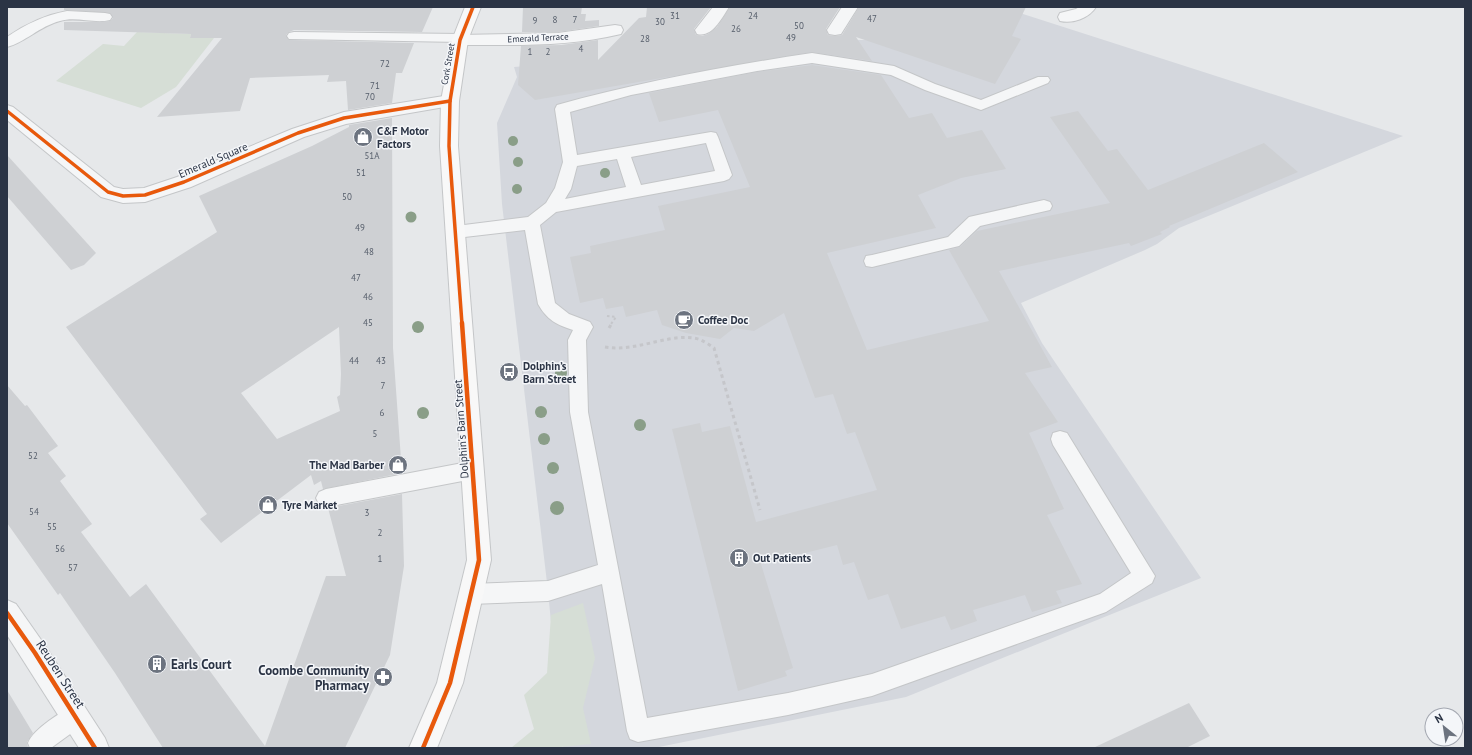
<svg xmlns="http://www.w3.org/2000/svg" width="1472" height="755" font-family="'PT Sans',sans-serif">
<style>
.built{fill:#d4d7dd}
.green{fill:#d6ded6}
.building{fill:#ced0d3;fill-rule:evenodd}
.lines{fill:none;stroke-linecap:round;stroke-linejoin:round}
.lane-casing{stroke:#c4c6c8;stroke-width:2}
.street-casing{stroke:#c4c6c8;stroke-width:2}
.secondary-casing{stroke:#c4c6c8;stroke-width:2}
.path-far1{stroke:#c5c6ca;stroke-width:2;stroke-dasharray:2.5 2.5;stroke-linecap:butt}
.path{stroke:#c5c6ca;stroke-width:3;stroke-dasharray:3.5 3.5;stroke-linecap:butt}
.lane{fill:#f5f6f7;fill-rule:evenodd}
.street{fill:#f5f6f7;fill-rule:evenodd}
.secondary{fill:#f8f8f8;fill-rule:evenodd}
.cycleway-far1-casing{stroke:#f4f6f9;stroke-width:5.5}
.cycleway-casing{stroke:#f4f6f9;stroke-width:7}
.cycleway-far1{stroke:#e8590c;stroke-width:3.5}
.cycleway{stroke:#e8590c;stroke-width:4.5}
.tree{fill:#8a9e88}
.labels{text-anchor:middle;stroke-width:3;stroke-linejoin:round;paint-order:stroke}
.number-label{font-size:9px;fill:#545c69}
.far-street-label{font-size:9px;fill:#2b3445;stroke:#f4f6f9}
.poi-label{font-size:11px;font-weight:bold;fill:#2b3445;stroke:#f4f6f9;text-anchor:start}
.street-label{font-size:11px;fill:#2b3445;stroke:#f4f6f9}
.near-poi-label{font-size:13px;font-weight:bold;fill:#2b3445;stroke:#f4f6f9;text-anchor:start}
.near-street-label{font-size:13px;fill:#2b3445;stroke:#f4f6f9}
</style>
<rect width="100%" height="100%" fill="#e6e8ea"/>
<polygon class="built" points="1001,7 1403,136 1179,228 1157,244 1145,250 1021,303 1042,343 1201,578 906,697 654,748 563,748 548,591 502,204 497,123 517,77 514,67 847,40 894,40"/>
<g class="green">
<polygon points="137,32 191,34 190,38 214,38 176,87 141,108 56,81 103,44 124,46"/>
<polygon points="583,603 595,658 583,708 591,744 551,748 511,748 534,729 524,695 547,673 551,615"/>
</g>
<g class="building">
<polygon points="64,7 433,7 422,32 294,30 289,32 286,35 289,40 414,43 402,73 396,73 392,103 348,110 346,81 327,82 329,75 250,78 240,111 157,117 222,38 190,38 191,34 64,30 64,22 104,22 110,21 113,18 110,13 64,10"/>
<polygon points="523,7 582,7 581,14 586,14 585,21 599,20 599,26 558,32 522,32"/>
<polygon points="647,7 711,7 694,29 696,35 702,36 708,34 717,27 730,7 840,7 826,29 828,35 835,36 842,35 859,7 1026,7 1012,36 1021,39 995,84 856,37 872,61 812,52 535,100 518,85 521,46 561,45 598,40 598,60 639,18 646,17"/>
<polygon points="812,65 881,75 909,118 932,113 947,138 982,130 1006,169 961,178 918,195 936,228 827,253 867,350 989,321 949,250 960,247 977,231 1110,203 1050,117 1078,111 1108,151 1117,149 1148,190 1264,143 1298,172 1169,226 1170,227 1160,232 1162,234 1131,246 1129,243 999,271 1052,367 1025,373 1058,422 1029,433 1064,509 1047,515 1082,584 1056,591 1062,603 1032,612 1025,595 973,610 977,621 951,630 945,616 901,629 888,594 868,600 854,562 843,565 837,545 761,564 793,668 785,671 787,676 738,691 672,429 700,423 702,432 730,426 756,522 877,490 855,432 847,434 833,394 815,398 784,313 754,331 734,328 720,339 686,333 662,325 657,310 626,317 623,306 606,309 603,298 580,303 570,257 591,253 590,246 665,230 658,206 750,187 718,110 659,122 649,93 757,72"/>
<path d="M 392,118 L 393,348 L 402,473 L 323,489 L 321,481 L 314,485 L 311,475 L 221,543 L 200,519 L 207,514 L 66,327 L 217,232 L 199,196 L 312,146 L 349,127 L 349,125 ZM 339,327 L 341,374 L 340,395 L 337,397 L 340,411 L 277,439 L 241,393 Z"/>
<polygon points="7,155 96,253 84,265 71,270 7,196"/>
<polygon points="7,385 25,406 27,405 58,446 48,453 66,476 60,481 92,524 81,532 130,597 146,584 265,746 326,576 346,576 328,508 402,494 404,566 390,655 345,748 163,748 115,673 60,593 58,595 7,523"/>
<polygon points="7,690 33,733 27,742 28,748 7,748"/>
<polygon points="1189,703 1210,736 1186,748 1093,748"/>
</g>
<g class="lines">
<g class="lane-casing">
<g id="lane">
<path d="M 67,11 L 105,13 L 110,14 L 112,17 L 110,20 C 94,24 76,16 60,21 C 40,26 24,43 7,47 L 7,37 C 26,24 45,15 67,11 Z"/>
<polygon points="294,32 461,34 466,35 468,38 466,41 461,42 289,39 287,36 289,33"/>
<path d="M 812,53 L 894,66 L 935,84 L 981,100 L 1038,77 L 1048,77 L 1050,80 L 1048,83 L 981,110 L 925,90 L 891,75 L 812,63 L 757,71 L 631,95 L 570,112 L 577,155 L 711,132 L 716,133 L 718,137 L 732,175 L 729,179 L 724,181 L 556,212 L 540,225 L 555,303 L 569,314 L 590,322 L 593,327 L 586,340 L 588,412 L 647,718 L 788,693 L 872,674 L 1100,594 L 1131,573 L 1053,445 L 1051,439 L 1053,433 L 1060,431 L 1067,433 L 1155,576 L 1152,583 L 1106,612 L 872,696 L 788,715 L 638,742 L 630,739 L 627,731 L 602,584 L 548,601 L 471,604 L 464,601 L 461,594 L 464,587 L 471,584 L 548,581 L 598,565 L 570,412 L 568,340 L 573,330 C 557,325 547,320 538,304 L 525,230 L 456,238 L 450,236 L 448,232 L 450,228 L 456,226 L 528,217 L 546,203 L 555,188 L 563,162 L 555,109 L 557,105 C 640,82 726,66 812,53 ZM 706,143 L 715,171 L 641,185 L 631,157 ZM 617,159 L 626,187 L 565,199 L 571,189 L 577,166 Z"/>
<polygon points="1044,200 1050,202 1052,206 1050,210 980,226 959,246 872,267 866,266 864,261 866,256 872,255 948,237 969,217"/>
<polygon points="473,461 480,464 483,470 480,476 473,479 326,507 319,504 316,498 319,492 326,489"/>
<path d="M 76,705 L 84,708 L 87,716 L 84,724 L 51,748 L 30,748 L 28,743 C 33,729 62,711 76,705 Z"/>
</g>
</g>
<g class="street-casing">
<g id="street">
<path d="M 713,7 L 729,7 C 722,18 712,38 697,34 L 695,30 Z"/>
<polygon points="842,7 858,7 841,34 835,35 829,34 827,30"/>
<path d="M 1079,7 L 1096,7 C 1089,18 1073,24 1060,21 L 1058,17 L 1060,13 L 1076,9 Z"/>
<path d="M 615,25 L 621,26 L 623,30 L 621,34 C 568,47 514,45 460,45 L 454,44 L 452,40 L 454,36 L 460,35 L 558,33 Z"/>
<polygon points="450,95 456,97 459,101 456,105 346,124 304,137 191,187 145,202 123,203 101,197 7,120 7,105 13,107 114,187 123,189 144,188 177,177 292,129 344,112"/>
<polygon points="7,600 16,604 44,644 105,738 109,748 79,748 7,635"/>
</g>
</g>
<g class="secondary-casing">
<polygon id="secondary" points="465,7 481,7 468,40 459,101 458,146 491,560 463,683 437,748 409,748 437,683 467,560 440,146 441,101 452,40"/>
</g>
<polyline class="path-far1" points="607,316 616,317 611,324"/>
<g class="path">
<polyline points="609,328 612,323"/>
<path d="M 605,347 C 637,353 674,330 701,340 C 705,342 710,345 714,348 L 760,510"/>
</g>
<use href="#lane" class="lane"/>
<use href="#street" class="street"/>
<use href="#secondary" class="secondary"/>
<g class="cycleway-far1-casing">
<g id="cycleway-far1">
<polyline points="7,111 108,192 123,196 145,195 184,182 298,133 344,118 450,101"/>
<polyline points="462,324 449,146 450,101 460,40 473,7"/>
</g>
</g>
<g class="cycleway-casing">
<g id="cycleway">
<polyline points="7,613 35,653 95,748"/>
<polyline points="423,748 450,683 479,560 462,323"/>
</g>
</g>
<use href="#cycleway-far1" class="cycleway-far1"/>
<use href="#cycleway" class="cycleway"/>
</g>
<g class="tree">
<circle cx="513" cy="141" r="5"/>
<circle cx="518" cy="162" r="5"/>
<circle cx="605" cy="173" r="5"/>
<circle cx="517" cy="189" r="5"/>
<circle cx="411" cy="217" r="5.5"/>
<circle cx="418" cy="327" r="6"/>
<circle cx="561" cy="373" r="6"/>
<circle cx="541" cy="412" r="6"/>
<circle cx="423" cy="413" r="6"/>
<circle cx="640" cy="425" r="6"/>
<circle cx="544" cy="439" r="6"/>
<circle cx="553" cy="468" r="6"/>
<circle cx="557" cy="508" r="7"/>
</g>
<defs>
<g id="shop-disc" transform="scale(1)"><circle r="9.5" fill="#6c737f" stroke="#f4f6f9"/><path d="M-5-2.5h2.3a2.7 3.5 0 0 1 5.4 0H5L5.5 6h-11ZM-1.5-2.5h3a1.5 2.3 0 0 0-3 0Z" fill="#fff"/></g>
<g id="cafe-disc" transform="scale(1)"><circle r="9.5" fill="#6c737f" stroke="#f4f6f9"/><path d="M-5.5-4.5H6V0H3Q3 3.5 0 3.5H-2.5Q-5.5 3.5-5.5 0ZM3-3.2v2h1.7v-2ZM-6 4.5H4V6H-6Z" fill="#fff"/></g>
<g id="bus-disc" transform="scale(1)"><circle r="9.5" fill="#6c737f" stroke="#f4f6f9"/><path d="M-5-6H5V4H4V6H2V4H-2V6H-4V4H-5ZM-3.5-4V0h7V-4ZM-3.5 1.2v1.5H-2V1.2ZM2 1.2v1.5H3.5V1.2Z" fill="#fff"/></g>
<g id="building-disc" transform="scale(1)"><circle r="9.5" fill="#6c737f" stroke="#f4f6f9"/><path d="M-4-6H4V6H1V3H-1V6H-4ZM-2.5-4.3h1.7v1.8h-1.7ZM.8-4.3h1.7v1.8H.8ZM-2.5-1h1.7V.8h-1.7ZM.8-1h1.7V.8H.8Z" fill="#fff"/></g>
<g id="pharmacy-disc" transform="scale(1)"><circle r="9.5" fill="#6c737f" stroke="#f4f6f9"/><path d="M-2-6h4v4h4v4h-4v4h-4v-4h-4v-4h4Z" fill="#fff"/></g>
</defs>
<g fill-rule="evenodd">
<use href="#shop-disc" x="363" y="137"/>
<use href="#cafe-disc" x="684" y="320"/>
<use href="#bus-disc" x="509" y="372"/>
<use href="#shop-disc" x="398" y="465"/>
<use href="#shop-disc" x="268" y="505"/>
<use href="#building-disc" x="739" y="558"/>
<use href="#building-disc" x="157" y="664"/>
<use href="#pharmacy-disc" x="383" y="677"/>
</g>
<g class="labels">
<g class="number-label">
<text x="675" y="19">31</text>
<text x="753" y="19">24</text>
<text x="872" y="22">47</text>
<text x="555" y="23">8</text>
<text x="575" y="23">7</text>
<text x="535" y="24">9</text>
<text x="660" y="25">30</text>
<text x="799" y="29">50</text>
<text x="736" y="32">26</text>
<text x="791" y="41">49</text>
<text x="645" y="42">28</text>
<text x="581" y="52">4</text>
<text x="530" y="55">1</text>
<text x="548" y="55">2</text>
<text x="385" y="67">72</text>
<text x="375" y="89">71</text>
<text x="370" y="100">70</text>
<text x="372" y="159">51A</text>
<text x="361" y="176">51</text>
<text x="347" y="200">50</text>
<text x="360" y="231">49</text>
<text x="369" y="255">48</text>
<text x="356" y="281">47</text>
<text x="368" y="300">46</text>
<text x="368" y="326">45</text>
<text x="354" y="364">44</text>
<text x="381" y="364">43</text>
<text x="383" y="389">7</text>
<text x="382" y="416">6</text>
<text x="375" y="437">5</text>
<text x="33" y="459">52</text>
<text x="34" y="515">54</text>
<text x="367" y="516">3</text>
<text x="52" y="530">55</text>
<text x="380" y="536">2</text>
<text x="60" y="552">56</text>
<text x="380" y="562">1</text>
<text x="73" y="571">57</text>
</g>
<g class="far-street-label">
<text transform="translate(538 38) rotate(-3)" y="3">Emerald Terrace</text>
<text transform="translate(448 64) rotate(-80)" y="3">Cork Street</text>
</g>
<g class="poi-label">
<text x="377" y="135">C&amp;F Motor<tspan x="377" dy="13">Factors</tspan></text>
<text x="698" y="324">Coffee Doc</text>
<text x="523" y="370">Dolphin’s<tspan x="523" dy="13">Barn Street</tspan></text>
<text x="384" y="469" text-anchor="end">The Mad Barber</text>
<text x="282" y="509">Tyre Market</text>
<text x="753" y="562">Out Patients</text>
</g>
<g class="street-label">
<text transform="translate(213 160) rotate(-23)" y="4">Emerald Square</text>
<text transform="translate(461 429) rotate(-94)" y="4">Dolphin's Barn Street</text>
</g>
<g class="near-poi-label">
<text x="171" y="669">Earls Court</text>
<text x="369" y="675" text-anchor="end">Coombe Community<tspan x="369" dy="15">Pharmacy</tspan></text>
</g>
<g class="near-street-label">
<text transform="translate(61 674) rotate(57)" y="5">Reuben Street</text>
</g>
</g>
<rect width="1472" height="755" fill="none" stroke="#2b3445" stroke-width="16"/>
<g transform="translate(1444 727) rotate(330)"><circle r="19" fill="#f4f6f9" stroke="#a4a8b1"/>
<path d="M0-3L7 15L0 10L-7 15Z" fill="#6c737f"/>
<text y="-6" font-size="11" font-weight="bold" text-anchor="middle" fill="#2b3445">N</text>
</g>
</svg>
